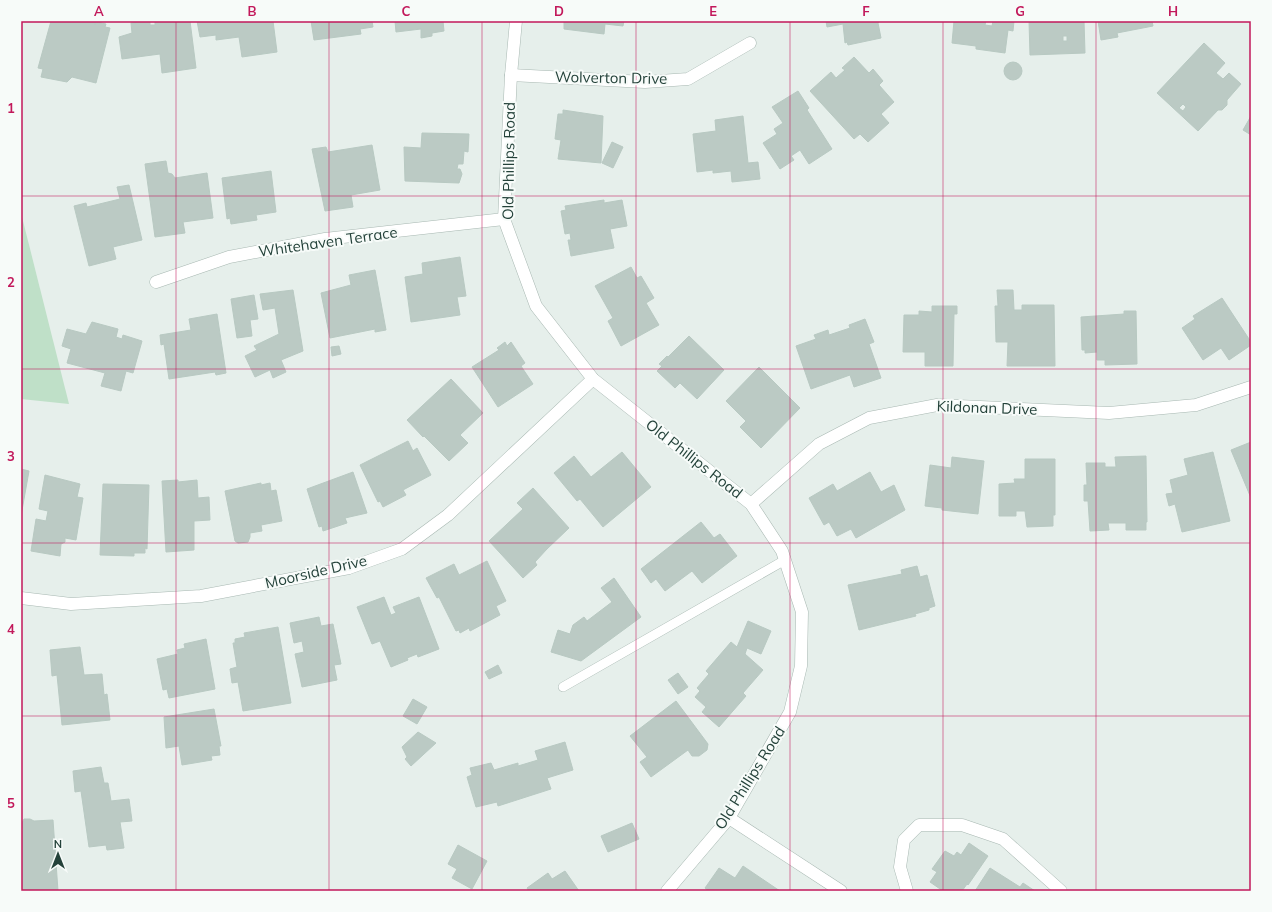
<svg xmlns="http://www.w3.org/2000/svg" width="1272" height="912" font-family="Mulish,sans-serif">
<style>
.green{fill:#bfe0c8}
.building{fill:#bbcac4;stroke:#b8c9c2;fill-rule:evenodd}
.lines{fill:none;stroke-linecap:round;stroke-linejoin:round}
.lane-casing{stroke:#a8b8b2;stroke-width:10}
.street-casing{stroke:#a8b8b2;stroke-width:13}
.lane{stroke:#fff;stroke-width:9}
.street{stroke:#fff;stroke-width:12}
.grid{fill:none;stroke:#c2185b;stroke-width:1;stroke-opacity:0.55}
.labels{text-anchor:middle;stroke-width:4;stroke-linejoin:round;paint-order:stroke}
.street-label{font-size:15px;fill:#24423a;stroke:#f7fbf9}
.neatline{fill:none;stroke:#c2185b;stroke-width:1.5}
.grid-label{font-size:13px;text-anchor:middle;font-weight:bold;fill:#c2185b}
</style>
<rect width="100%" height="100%" fill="#e6efeb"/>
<polygon class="green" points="21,213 69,404 21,399"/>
<g class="building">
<polygon points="51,21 96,21 95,25 97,22 106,24 105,27 110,28 96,83 72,77 67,82 41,77 43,69 38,68"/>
<polygon points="150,21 150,25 155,25 155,21 190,21 196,68 162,73 160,54 122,59 119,37 132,33 131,23"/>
<polygon points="197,21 273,21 277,52 242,57 239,37 216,40 216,35 200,37"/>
<polygon points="311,21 372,21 373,27 360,29 361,34 314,40"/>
<polygon points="395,21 446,21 443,21 444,31 432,33 432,36 421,38 421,29 396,32"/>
<polygon points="564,21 624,21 623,26 605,24 604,34 564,29"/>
<polygon points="826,21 880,21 878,23 881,38 848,45 847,42 845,43 843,24 827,27"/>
<polygon points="954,21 986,21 985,25 992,26 993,21 1014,21 1013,31 1008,30 1005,53 976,49 976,46 952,43"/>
<path d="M 1029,21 L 1084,21 L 1085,53 L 1030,55 ZM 1063,36 L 1067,36 L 1067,41 L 1063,41 Z"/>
<polygon points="1098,21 1152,21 1153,26 1117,33 1118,37 1101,40"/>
<path d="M 1204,43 L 1225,63 L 1216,73 L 1223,79 L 1229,73 L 1241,84 L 1227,100 L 1227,105 L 1222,110 L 1218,110 L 1198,131 L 1157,93 ZM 1183,104 L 1186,107 L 1183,111 L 1179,108 Z"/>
<polygon points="854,57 869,73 873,69 883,81 879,85 894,102 881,114 889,123 868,142 860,134 854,139 810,91 831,72 836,78 845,70 842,68"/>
<circle cx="1013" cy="71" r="9"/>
<polygon points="798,91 809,108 807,110 832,149 809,164 800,150 791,156 794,160 780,169 763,143 777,134 774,129 783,123 772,107"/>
<polygon points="563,110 603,116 601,163 558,159 561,140 555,139 558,114 563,114"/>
<polygon points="743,116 748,163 758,162 760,179 732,182 731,171 713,173 713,170 697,172 693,134 716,131 715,120"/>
<polygon points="1251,116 1251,135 1243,130"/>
<polygon points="422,133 469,134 468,152 464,151 463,164 458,164 457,169 460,169 462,174 459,183 405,181 404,147 421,148"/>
<polygon points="612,142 623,147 613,168 602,163"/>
<polygon points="372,145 380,190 351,195 353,207 325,211 312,149 326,147 328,152"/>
<polygon points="166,161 168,173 172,174 175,178 207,173 213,218 183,222 185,233 155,237 145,164"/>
<polygon points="271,171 276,212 256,215 257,220 231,224 230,218 227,219 222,178"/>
<polygon points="129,185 142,240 113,247 116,259 89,266 74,206 86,203 87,207 120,199 117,187"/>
<polygon points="604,200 604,203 622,200 627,226 610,229 614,248 571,256 568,240 571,240 570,233 565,234 561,211 566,210 565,206"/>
<polygon points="460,257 466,296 457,297 460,315 411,322 405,277 423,274 422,263"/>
<polygon points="631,267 637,278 641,276 654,298 646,303 659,325 621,346 608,321 613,318 595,286"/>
<polygon points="375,270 386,330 375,332 375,329 330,338 321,293 351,285 349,275"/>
<polygon points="293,290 303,351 281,360 286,372 273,378 270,370 255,377 245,356 257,350 254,346 279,334 275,308 263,310 260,294"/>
<polygon points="997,290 1013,290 1014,310 1022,310 1022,305 1054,305 1055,366 1007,366 1008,342 996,342 995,306 998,306"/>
<polygon points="254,295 258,319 250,320 252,336 237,338 231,299"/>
<polygon points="1222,298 1251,342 1251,345 1229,360 1221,348 1203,360 1182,328 1195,319 1193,316"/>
<polygon points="932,306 957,306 957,314 954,314 953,366 925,366 925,352 903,352 904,315 919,315 919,311 932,312"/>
<polygon points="1124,311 1136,311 1137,364 1105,365 1105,360 1097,360 1097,352 1085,353 1085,350 1082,350 1081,317 1124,314"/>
<polygon points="217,314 226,373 216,375 215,372 169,379 164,344 161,345 160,335 191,330 189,319"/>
<polygon points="865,319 874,342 869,344 881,378 854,387 850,375 811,389 796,346 816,339 814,335 828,330 829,335 850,328 849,325"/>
<polygon points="92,322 118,329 116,337 122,339 123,335 142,341 133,373 126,371 121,391 101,386 105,373 67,363 71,349 62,346 67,329 86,334"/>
<polygon points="689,336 724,370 697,399 680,383 675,388 657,371 662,366 659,364 667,356 668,357"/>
<polygon points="505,342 507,346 511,342 525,363 521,366 533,384 498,407 472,367 499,350 497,348"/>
<polygon points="339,346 341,354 332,356 331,347"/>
<polygon points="759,367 800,408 761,448 740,427 746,421 726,401"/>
<polygon points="451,379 483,413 460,435 468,443 449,461 424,436 423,437 407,420"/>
<polygon points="408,441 413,451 417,448 431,475 403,490 406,495 383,507 380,501 378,502 360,465"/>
<polygon points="1251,442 1251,498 1231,450"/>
<polygon points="622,452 651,487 603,527 580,499 577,501 554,473 574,456 591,477"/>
<polygon points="1213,452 1230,521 1182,532 1175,504 1169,506 1166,494 1173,493 1170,480 1188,475 1184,459"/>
<polygon points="1146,456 1147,522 1146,522 1146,530 1126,530 1126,523 1108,523 1109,530 1090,531 1088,501 1084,501 1084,485 1087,485 1086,463 1105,463 1105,467 1116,467 1115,457"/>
<polygon points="952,457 984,461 978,514 942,510 942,508 925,506 930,465 951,468"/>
<polygon points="1025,459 1055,459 1055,515 1053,515 1053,526 1027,527 1025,511 1016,511 1016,516 999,516 999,484 1015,483 1014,479 1025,479"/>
<polygon points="21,469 29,471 21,516"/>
<polygon points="353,472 367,513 345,518 347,523 323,531 322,526 319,527 307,489"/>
<polygon points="870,472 881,492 894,485 905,510 856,538 851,529 837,536 829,522 824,525 809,498 833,484 837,491"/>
<polygon points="45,475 80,484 77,497 83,498 76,540 65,538 65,542 61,544 60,556 31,551 36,519 46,521 48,511 39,509"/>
<polygon points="178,480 178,482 197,480 198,498 209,497 210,520 194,521 194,550 166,552 162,481"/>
<polygon points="261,483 261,485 270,483 271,491 276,490 282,521 261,525 262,531 250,533 250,537 248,542 238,543 235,541 225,491"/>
<polygon points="103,484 149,485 147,549 145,548 145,553 134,553 134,556 100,555"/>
<polygon points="533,488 569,528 547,549 535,562 537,565 523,578 489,541 523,509 517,503"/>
<polygon points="701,522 714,538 720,534 737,556 702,583 692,571 665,591 656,579 651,583 641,569"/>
<polygon points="487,561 506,601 496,606 500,615 470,631 469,628 460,633 459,630 456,631 439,597 437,598 426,578 454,564 459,575"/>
<polygon points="917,566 920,577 927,575 935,606 929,608 929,610 915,614 916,616 859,630 848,585 902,574 901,570"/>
<polygon points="614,578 641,617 581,661 551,652 558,630 570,634 573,625 584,617 587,621 612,602 601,588"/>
<polygon points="384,597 391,615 396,613 393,607 419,597 439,649 418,657 417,654 407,658 408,660 391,667 380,641 372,644 357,607"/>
<polygon points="319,617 321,626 333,624 341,664 334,665 337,680 302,687 295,654 304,652 302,641 294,643 290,623"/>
<polygon points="748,621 771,631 761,654 747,648 745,654 763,670 743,693 746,696 719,727 702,712 706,707 695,697 700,691 697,688 709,674 706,671 731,642 737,647"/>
<polygon points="278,627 291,703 243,711 238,682 232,683 230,669 237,667 233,643 235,643 235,639 245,637 244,633"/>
<polygon points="206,639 215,689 169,698 167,689 163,690 157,659 178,654 177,650 185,648 184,644"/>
<polygon points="80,647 84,675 102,674 104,695 107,694 110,720 62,725 57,675 52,676 50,650"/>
<polygon points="498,665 502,673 489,679 485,672"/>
<polygon points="678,673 688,687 678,694 668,680"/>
<polygon points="413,699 427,707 417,724 403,716"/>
<polygon points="676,701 708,744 707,750 699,756 692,756 688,750 651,777 640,762 647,757 630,736"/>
<polygon points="214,709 221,746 219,746 220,755 211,756 212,760 182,765 179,746 166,748 164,717"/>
<polygon points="418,732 436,743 411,766 405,759 407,757 402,747"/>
<polygon points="565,742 573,770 547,778 551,789 498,806 497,802 476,807 467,777 472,775 470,768 491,763 494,770 518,763 518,766 538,760 535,751"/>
<polygon points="101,767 104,783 108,783 111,801 129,799 132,821 120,822 124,848 107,850 106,845 89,847 81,791 75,792 73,771"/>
<polygon points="24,819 30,819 34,821 53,820 58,891 22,891 21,831 23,831 22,823"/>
<polygon points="632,823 639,839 608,852 601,836"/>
<polygon points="969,843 988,856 968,885 967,884 962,891 943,891 930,882 937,872 932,869 945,851 954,856 957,852 961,855"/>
<polygon points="458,845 487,861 472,889 452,878 457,869 448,864"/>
<polygon points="743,866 780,891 709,891 705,888 719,868 735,878"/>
<polygon points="990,868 1020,887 1023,883 1035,891 975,891"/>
<polygon points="565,871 579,891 529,891 527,888 548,873 552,879"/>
</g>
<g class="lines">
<g class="lane-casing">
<polyline id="lane" points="563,687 785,560"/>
</g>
<g class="street-casing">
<g id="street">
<polyline points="516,21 511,75 504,219 536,306 593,379 751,504 782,551 802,612 801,666 790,712 729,818 667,891"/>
<polyline points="511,75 645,82 688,79 750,43"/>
<polyline points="156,282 229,257 325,239 504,219"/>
<polyline points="751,504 819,444 869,418 937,405 1109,413 1196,405 1251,387"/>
<polyline points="21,598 71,604 201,596 349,568 402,549 448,515 593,379"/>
<polyline points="729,818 841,891"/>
<polyline points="907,891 900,867 904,840 919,825 962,825 1003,839 1061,891"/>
</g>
</g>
<use href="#lane" class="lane"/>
<use href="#street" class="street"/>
</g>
<path class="grid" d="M 176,21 L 176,891M 329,21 L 329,891M 482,21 L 482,891M 636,21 L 636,891M 790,21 L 790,891M 943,21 L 943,891M 1096,21 L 1096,891M 21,196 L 1251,196M 21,369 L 1251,369M 21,543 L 1251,543M 21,716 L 1251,716"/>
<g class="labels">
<g class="street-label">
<text transform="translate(611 78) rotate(1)" y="5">Wolverton Drive</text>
<text transform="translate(509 161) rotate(-89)" y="5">Old Phillips Road</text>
<text transform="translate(328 242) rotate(-8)" y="5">Whitehaven Terrace</text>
<text transform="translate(987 408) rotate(2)" y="5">Kildonan Drive</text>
<text transform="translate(694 459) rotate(38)" y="5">Old Phillips Road</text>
<text transform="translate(316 572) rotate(-13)" y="5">Moorside Drive</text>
<text transform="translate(750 778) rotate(-58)" y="5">Old Phillips Road</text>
</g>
</g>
<rect width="1272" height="912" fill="none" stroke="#f7fbf9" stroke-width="44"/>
<g transform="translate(58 854)" stroke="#f7fbf9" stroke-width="3" paint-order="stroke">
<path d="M0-3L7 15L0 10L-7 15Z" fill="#24423a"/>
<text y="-6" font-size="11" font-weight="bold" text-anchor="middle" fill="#24423a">N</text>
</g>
<rect x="22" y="22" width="1228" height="868" class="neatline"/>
<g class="grid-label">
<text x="99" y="16">A</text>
<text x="252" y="16">B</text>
<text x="406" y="16">C</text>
<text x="559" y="16">D</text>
<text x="713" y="16">E</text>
<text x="866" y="16">F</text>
<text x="1020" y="16">G</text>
<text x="1173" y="16">H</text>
<text x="11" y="113">1</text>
<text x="11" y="287">2</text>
<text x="11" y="461">3</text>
<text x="11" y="634">4</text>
<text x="11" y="808">5</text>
</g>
</svg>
